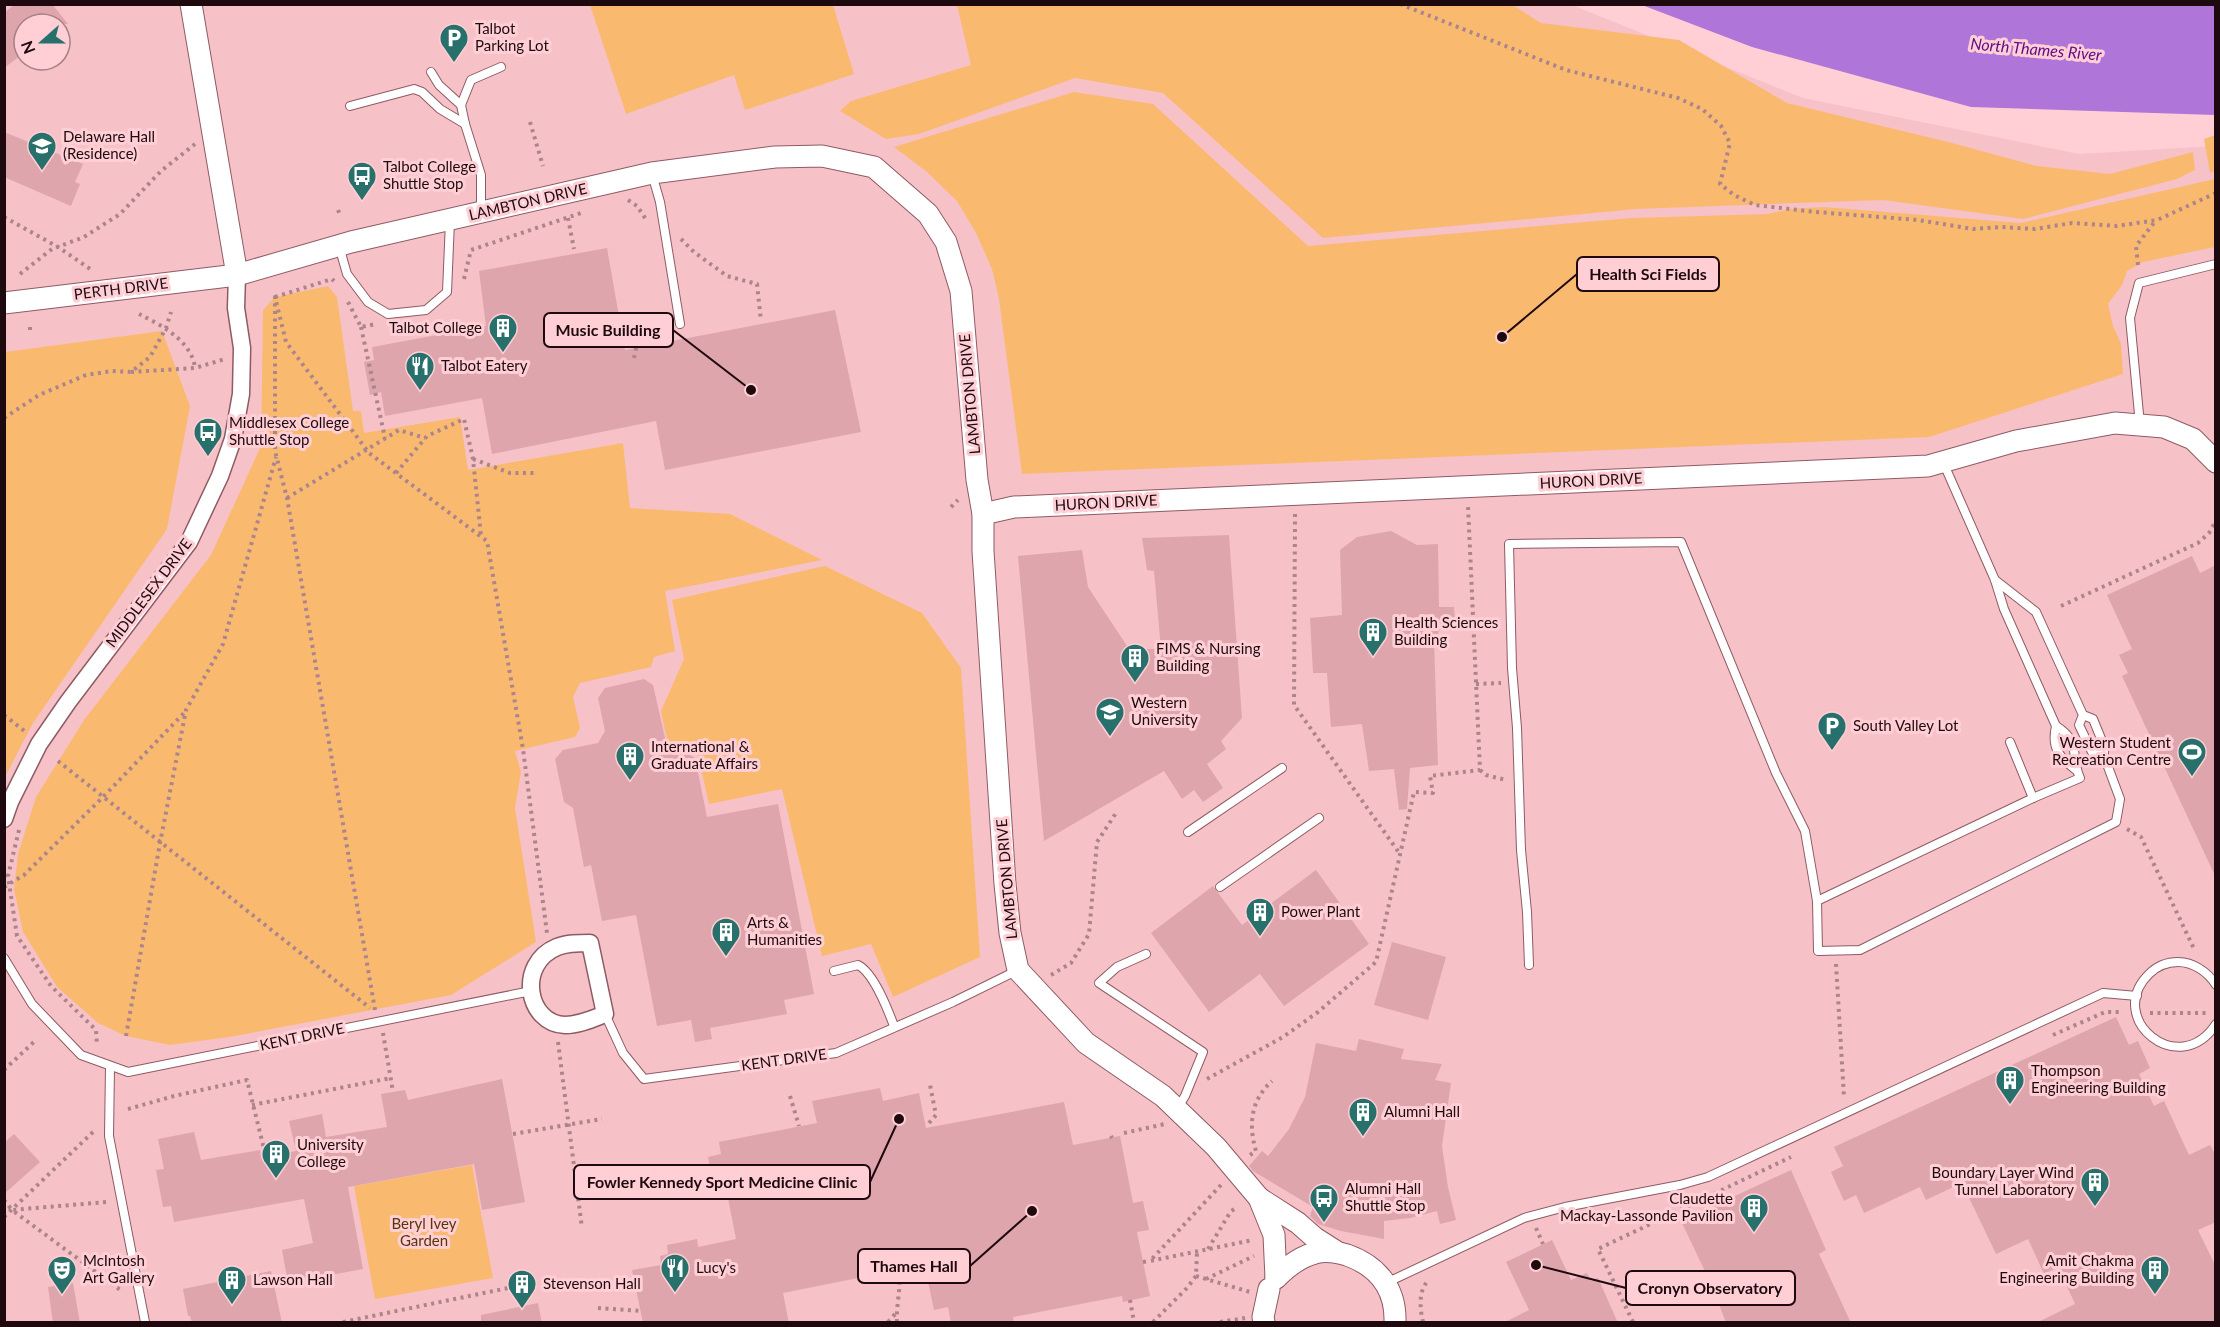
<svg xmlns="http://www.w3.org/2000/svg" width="2220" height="1327" font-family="Lato,sans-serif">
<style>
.built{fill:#f7c1c8;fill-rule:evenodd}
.green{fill:#f9ba70}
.water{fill:#af75d9}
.building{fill:#dea5ad}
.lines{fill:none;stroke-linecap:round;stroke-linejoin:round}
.service-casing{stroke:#8e5b63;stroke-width:10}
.minor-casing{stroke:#8e5b63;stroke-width:19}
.tertiary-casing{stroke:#8e5b63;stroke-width:23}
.path{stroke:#ab858b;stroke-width:4;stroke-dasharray:3 4.5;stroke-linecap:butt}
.service{stroke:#fff;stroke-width:8}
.minor{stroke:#fff;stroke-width:16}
.tertiary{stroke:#fff;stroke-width:21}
.labels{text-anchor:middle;stroke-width:6;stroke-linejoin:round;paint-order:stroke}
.poi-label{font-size:15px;fill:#1e0a0e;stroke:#ffcfd5;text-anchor:start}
.street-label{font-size:15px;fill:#1e0a0e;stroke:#ffcfd5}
.park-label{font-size:15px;fill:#573609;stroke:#ffcfd5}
.water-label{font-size:16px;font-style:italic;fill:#600d8a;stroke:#ffcfd5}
.leader{fill:none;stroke:#1e0a0e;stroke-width:2}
.callout-dot{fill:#1e0a0e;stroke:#ffcfd5;stroke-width:2}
.callout{fill:#ffcfd5;stroke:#1e0a0e;stroke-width:2}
.callout-label{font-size:16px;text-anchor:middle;font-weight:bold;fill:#1e0a0e}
</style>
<rect width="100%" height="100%" fill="#ffcfd5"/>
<path class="built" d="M 5,5 L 1572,5 L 1803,98 L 2079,154 L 2215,146 L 2215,1322 L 5,1322 ZM 24,24 L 60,24 L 60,60 L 24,60 Z"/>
<g class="green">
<polygon points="1511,4 1541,23 1679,40 1787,103 1948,142 2037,166 2110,174 2193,152 2195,170 2177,179 2023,219 1883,200 1636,209 1323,238 1163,93 1075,78 919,134 886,139 840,111 851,101 971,65 957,5"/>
<polygon points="590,5 833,5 854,74 745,110 734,75 626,114"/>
<polygon points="1074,92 1153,104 1308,246 1632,218 1768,214 1790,209 1824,207 2021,223 2215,179 2215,247 2143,262 2127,271 2122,285 2108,304 2113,326 2121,344 2123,374 1929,437 1022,474 999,299 992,269 976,233 957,201 927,172 894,147"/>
<polygon points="2215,135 2215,171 2210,173 2204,139"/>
<polygon points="328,286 337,297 353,411 361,411 364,433 460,417 468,470 623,443 630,508 730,514 822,560 665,591 675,651 654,657 651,667 580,683 573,697 580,728 575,737 515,751 521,772 515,808 536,942 451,995 229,1037 170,1045 126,1036 98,1023 57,987 23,932 14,889 18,854 36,797 84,720 211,555 261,446 263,310 275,297"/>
<polygon points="162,331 190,406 167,529 33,723 5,777 5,352"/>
<polygon points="825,566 922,613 961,668 980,957 893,997 871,944 822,956 782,789 709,804 698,755 681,746 669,749 661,711 684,659 672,600"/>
<polygon points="472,1165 493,1278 375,1299 354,1186"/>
</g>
<polygon class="water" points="1642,5 2215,5 2215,115 1971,107 1752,47"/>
<g class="building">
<polygon points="15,4 52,4 68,24 24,24 24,53 4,68 4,13"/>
<polygon points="4,132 83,164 75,182 80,184 71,206 4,177"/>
<polygon points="607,248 625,350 835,310 861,432 665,470 656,421 492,454 482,398 385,416 381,392 370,395 364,362 374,360 372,347 486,326 479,271"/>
<polygon points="1391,531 1417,545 1438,544 1439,607 1454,607 1455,623 1443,624 1434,641 1438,765 1410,768 1407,809 1399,810 1394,769 1369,771 1362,724 1331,727 1327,673 1313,673 1310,618 1342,615 1340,550 1357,537"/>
<polygon points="1229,535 1242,718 1221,741 1226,749 1207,764 1223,788 1203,802 1194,790 1182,799 1164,771 1044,841 1018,556 1082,550 1088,587 1129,649 1161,649 1154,571 1147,570 1142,538"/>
<polygon points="2192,556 2200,573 2216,565 2216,878 2122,676 2128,673 2119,655 2132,649 2107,595"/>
<polygon points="644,679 653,685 668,751 680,749 695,758 707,817 778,804 814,994 784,1000 787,1014 710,1028 712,1039 695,1042 691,1020 657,1026 636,915 602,921 591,865 584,867 573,808 564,802 555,759 563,750 598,743 605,731 598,698 605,688"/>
<polygon points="1316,870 1369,944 1284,1006 1260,974 1209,1012 1151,933 1213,886 1242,925"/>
<polygon points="1392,942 1446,957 1428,1020 1374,1005"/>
<polygon points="2116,1017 2129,1045 2138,1041 2150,1068 2139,1074 2154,1106 2164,1101 2189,1155 2210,1145 2216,1156 2216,1222 2198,1230 2216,1267 2216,1323 2036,1323 2075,1304 2058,1267 2044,1274 2028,1239 1996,1254 1962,1183 1926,1200 1920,1187 1864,1213 1856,1195 1844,1201 1831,1172 1843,1166 1834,1147"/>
<polygon points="1359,1039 1404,1049 1401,1059 1442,1064 1435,1080 1451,1083 1442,1146 1448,1187 1456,1220 1440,1224 1437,1211 1410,1218 1384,1221 1384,1239 1341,1231 1318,1224 1310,1216 1313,1207 1253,1171 1249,1166 1262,1151 1268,1156 1289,1129 1305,1097 1316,1043 1356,1051"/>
<polygon points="502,1079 525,1202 482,1210 474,1164 348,1187 363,1269 288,1283 282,1250 313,1243 304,1199 174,1222 171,1206 163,1207 156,1170 164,1169 158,1139 194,1132 201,1160 260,1150 261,1158 296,1151 289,1121 322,1114 326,1137 387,1127 381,1094 405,1090 408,1100"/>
<polygon points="880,1088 883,1101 919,1093 926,1128 1064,1102 1073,1145 1120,1136 1133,1203 1143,1201 1149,1230 1137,1232 1150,1296 1123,1302 1122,1296 1013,1317 1014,1323 951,1323 948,1307 934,1310 926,1272 904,1275 903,1269 783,1293 789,1323 643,1323 632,1270 661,1265 660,1256 668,1254 667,1245 697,1239 698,1247 736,1239 727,1193 716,1195 708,1157 721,1154 719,1142 817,1123 812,1101"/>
<polygon points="14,1134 40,1162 4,1194 4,1143"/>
<polygon points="1791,1170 1826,1250 1819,1254 1851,1323 1726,1323 1713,1288 1681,1221"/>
<polygon points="1552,1240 1571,1280 1587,1273 1591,1281 1598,1278 1618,1323 1503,1323 1529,1310 1506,1262"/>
<polygon points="271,1271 282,1323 192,1323 190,1316 188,1316 183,1289"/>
<polygon points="73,1283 80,1323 53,1323 48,1287"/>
<polygon points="538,1303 542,1323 481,1323 481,1315"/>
</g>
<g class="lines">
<g class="service-casing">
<g id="service">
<polyline points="431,72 439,85 461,105"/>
<polyline points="350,106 414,89 422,92 440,109 465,124"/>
<polyline points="652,174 660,202 680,324"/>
<polyline points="481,213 481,175 465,124 461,105 471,80 501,67"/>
<polyline points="339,246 347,274 368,302 388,314 426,310 447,292 450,221"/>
<polyline points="2140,425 2130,318 2139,283 2216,264"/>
<polyline points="2083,715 2079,725 2092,752 2104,756"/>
<path d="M 2056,726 C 2051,748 2059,757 2076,770"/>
<polyline points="2010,742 2033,798"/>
<polyline points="1188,832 1282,768"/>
<polyline points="1220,887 1319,818"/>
<path d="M 1817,901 L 2033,798 L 2080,778 C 2070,757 2082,742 2056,726 L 2004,609 L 1995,580 L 1943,462"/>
<polyline points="1146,954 1117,967 1099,983 1203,1052 1185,1096 1177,1109"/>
<polyline points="4,958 32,1004 81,1055 128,1072 531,991"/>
<polyline points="1529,965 1527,912 1521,850 1517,728 1512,668 1509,544 1681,542 1776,773 1805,831 1817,901 1818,951 1860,950 2116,822 2120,799 2104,756 2104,746 2093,719 2083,715 2036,612 1995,580"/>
<path d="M 834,971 L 858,965 C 874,973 888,1010 894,1026"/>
<path d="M 2216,985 C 2208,972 2193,962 2178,962 C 2167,962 2157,966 2149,974 C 2104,1018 2179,1081 2216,1024"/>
<polyline points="605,1014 623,1053 644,1079 836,1053 953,1002 1018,970"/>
<polyline points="110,1067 109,1136 145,1322"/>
<polyline points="1386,1283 1524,1218 1565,1207 1680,1185 1708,1177 2103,993 2137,996"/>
</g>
</g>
<g class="minor-casing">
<g id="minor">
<polyline points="4,819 10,802 39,744 68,702 189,542 220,476 233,439 241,394 242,348 236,308 237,275"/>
<path d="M 590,943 L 605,1014 C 592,1019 579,1025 565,1025 C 527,1024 516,964 557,947 C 567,943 579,943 590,943 Z"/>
</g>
</g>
<g class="tertiary-casing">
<g id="tertiary">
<polyline points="191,4 237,275"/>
<polyline points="4,303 237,275 351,242 652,173 775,157 822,156 874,167 928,214 946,242 961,291 977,480 983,514 983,551 1005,884 1010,933 1018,970 1086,1043 1163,1096 1216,1147 1259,1198 1274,1235 1276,1278"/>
<polyline points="983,514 1014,507 1928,466 2016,441 2115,423 2164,427 2193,439 2216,462"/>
<polyline points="1259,1198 1298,1223 1315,1238 1337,1252"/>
<path d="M 1276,1278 C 1287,1267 1299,1257 1315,1253 C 1325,1250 1337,1252 1347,1255 C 1378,1266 1396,1289 1395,1322"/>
<polyline points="1264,1322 1263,1317 1269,1289"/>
</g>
</g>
<g class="path">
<polyline points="1400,4 1566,70 1678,98 1702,109 1721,126 1730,143 1720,184 1734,195 1755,205 1816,212 1918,220 1973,229 2001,227 2035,229 2072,223 2117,226 2157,220 2216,193"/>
<polyline points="530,122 543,166"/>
<polyline points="628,200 637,206 647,221"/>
<polyline points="338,210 340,215"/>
<polyline points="4,217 58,247 93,271"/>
<polyline points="568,218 574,249"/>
<polyline points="681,239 694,252 727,276 757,284 761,321"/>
<polyline points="2138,265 2136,246 2156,220"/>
<polyline points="20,274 52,249 84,237 120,214 161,171 195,144"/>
<polyline points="464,279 471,250 584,212"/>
<polyline points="275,297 332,279 334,281"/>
<polyline points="348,302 361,327 376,324"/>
<path d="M 139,314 C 161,325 192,341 195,368"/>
<polyline points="30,327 30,332"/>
<polyline points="361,327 385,438"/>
<polyline points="634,358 638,339 669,331"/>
<polyline points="131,372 195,368 225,359"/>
<polyline points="4,418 39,395 86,375 112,371 131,372 150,357 166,328 171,312"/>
<polyline points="473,459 510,473 537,473"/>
<polyline points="396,473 427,436 464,419 473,459 481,536"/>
<polyline points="287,498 399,430 425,438"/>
<polyline points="951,507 958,500"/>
<polyline points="1295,514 1294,705 1400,854"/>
<polyline points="2061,606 2198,543 2209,533 2216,521"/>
<polyline points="1476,684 1501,683"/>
<polyline points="4,715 27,733"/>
<polyline points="58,761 370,1008"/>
<polyline points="1480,770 1486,775 1506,780"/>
<polyline points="2127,829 2141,837 2195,951"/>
<polyline points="19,830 8,876 17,936 51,986 96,1030 97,1046"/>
<polyline points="4,887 24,875 104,796 186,711"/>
<polyline points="1836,964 1844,1097"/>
<polyline points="1051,975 1071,963 1089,934 1097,842 1116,813"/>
<polyline points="375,1010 287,498 275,451 275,297 286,342 369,453 487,541 523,749 547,933"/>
<polyline points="2150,1013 2209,1013"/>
<polyline points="383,1033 393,1092"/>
<polyline points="2053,1035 2105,1012 2122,1012"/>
<polyline points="126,1036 160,843 186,710 223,644 276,457"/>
<polyline points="558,1042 582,1228"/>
<polyline points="4,1070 36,1040"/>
<polyline points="1207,1079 1283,1037 1318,1012 1376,962 1414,792 1433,793 1430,776 1480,770 1468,506"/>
<polyline points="790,1096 799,1126"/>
<polyline points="252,1105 391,1078"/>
<polyline points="128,1109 174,1096 247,1080 266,1157"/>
<polyline points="929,1123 936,1115 930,1085"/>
<polyline points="1124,1133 1165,1124"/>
<polyline points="513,1134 602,1119"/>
<polyline points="1111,1136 1112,1138"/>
<path d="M 1250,1155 L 1256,1151 C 1248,1124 1251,1100 1272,1081"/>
<polyline points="1221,1185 1150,1261 1253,1240"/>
<polyline points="4,1200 12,1210"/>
<polyline points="106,1202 12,1210 123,1292"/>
<polyline points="4,1217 93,1132"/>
<polyline points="1536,1228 1543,1244"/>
<polyline points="1208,1249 1231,1211 1238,1207"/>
<polyline points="1143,1262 1150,1261"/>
<polyline points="1196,1276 1250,1292"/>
<polyline points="1206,1279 1254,1256"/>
<polyline points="1130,1300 1134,1322"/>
<polyline points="598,1308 641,1311"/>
<polyline points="343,1322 513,1287"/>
<polyline points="888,1322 896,1313"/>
<path d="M 897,1322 C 896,1305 901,1290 899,1273"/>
<polyline points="1153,1322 1187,1288 1196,1276 1197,1252"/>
<polyline points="1220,1322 1245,1318"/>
<path d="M 1423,1322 C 1420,1309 1418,1291 1428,1281"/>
<polyline points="1633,1322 1598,1249 1791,1157"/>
</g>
<use href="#service" class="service"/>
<use href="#minor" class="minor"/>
<use href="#tertiary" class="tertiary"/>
</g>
<defs>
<g id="parking-pin" transform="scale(1.5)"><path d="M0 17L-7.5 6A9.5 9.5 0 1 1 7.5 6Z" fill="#27706c" stroke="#ffcfd5"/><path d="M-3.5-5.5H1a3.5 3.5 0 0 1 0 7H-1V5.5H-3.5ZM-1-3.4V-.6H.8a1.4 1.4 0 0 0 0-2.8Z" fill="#fff"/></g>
<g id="university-pin" transform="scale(1.5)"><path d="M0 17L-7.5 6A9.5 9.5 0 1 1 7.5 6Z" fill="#27706c" stroke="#ffcfd5"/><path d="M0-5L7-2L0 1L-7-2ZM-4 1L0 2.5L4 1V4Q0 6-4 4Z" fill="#fff"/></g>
<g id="bus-pin" transform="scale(1.5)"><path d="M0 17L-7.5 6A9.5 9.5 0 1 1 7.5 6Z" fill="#27706c" stroke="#ffcfd5"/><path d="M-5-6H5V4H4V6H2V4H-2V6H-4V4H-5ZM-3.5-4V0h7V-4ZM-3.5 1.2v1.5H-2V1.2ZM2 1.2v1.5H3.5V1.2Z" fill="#fff"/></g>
<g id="building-pin" transform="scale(1.5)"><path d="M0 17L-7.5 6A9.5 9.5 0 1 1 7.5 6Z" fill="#27706c" stroke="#ffcfd5"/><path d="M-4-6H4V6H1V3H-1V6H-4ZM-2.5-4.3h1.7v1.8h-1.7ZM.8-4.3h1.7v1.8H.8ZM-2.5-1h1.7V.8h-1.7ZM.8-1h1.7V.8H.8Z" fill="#fff"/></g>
<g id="restaurant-pin" transform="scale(1.5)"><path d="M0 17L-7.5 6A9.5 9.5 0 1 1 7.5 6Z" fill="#27706c" stroke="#ffcfd5"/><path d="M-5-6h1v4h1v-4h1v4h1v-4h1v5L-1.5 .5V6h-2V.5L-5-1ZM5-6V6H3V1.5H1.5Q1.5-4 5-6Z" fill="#fff"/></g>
<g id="stadium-pin" transform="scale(1.5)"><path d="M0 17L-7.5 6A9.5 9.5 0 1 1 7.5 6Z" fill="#27706c" stroke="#ffcfd5"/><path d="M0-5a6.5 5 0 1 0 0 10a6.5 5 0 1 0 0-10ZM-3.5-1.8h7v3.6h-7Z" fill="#fff"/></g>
<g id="theatre-pin" transform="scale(1.5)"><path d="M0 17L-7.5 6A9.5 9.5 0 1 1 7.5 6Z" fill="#27706c" stroke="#ffcfd5"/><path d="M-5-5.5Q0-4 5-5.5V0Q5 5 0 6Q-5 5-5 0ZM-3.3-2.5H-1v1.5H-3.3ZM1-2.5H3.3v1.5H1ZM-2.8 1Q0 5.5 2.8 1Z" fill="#fff"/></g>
</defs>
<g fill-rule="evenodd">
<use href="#parking-pin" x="454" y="38"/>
<use href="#university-pin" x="42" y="146"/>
<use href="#bus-pin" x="362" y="176"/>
<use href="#building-pin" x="503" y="328"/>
<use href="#restaurant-pin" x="420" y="366"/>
<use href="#bus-pin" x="208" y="432"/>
<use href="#building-pin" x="1373" y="632"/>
<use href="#building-pin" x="1135" y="658"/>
<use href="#university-pin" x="1110" y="712"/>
<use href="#parking-pin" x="1832" y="726"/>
<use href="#stadium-pin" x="2192" y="752"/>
<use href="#building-pin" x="630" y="756"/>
<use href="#building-pin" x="1260" y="912"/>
<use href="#building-pin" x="726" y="932"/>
<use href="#building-pin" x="2010" y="1080"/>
<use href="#building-pin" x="1363" y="1112"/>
<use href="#building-pin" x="276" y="1154"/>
<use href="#building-pin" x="2095" y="1182"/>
<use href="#bus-pin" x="1324" y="1198"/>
<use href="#building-pin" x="1754" y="1208"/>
<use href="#restaurant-pin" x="675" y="1268"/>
<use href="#theatre-pin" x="62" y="1270"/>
<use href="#building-pin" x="2155" y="1270"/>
<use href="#building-pin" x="232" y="1280"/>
<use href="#building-pin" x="522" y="1284"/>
</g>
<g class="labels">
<g class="poi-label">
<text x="475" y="34">Talbot<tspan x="475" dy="17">Parking Lot</tspan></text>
<text x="63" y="142">Delaware Hall<tspan x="63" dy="17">(Residence)</tspan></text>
<text x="383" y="172">Talbot College<tspan x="383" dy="17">Shuttle Stop</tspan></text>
<text x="482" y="333" text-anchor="end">Talbot College</text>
<text x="441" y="371">Talbot Eatery</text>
<text x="229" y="428">Middlesex College<tspan x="229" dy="17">Shuttle Stop</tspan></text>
<text x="1394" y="628">Health Sciences<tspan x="1394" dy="17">Building</tspan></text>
<text x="1156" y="654">FIMS &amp; Nursing<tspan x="1156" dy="17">Building</tspan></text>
<text x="1131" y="708">Western<tspan x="1131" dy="17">University</tspan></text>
<text x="1853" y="731">South Valley Lot</text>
<text x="2171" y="748" text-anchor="end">Western Student<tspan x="2171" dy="17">Recreation Centre</tspan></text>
<text x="651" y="752">International &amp;<tspan x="651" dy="17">Graduate Affairs</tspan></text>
<text x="1281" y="917">Power Plant</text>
<text x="747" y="928">Arts &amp;<tspan x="747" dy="17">Humanities</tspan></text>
<text x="2031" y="1076">Thompson<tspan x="2031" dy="17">Engineering Building</tspan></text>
<text x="1384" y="1117">Alumni Hall</text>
<text x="297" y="1150">University<tspan x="297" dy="17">College</tspan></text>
<text x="2074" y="1178" text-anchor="end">Boundary Layer Wind<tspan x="2074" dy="17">Tunnel Laboratory</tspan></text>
<text x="1345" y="1194">Alumni Hall<tspan x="1345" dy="17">Shuttle Stop</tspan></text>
<text x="1733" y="1204" text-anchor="end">Claudette<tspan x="1733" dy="17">Mackay-Lassonde Pavilion</tspan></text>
<text x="83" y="1266">McIntosh<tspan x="83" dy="17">Art Gallery</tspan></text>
<text x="2134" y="1266" text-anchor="end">Amit Chakma<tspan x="2134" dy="17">Engineering Building</tspan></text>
<text x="696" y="1273">Lucy's</text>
<text x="253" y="1285">Lawson Hall</text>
<text x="543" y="1289">Stevenson Hall</text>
</g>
<g class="street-label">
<text transform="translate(528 202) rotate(-13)" y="5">LAMBTON DRIVE</text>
<text transform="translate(121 289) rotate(-7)" y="5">PERTH DRIVE</text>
<text transform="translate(970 394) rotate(-95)" y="5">LAMBTON DRIVE</text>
<text transform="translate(1591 481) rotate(-3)" y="5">HURON DRIVE</text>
<text transform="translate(1106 503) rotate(-3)" y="5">HURON DRIVE</text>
<text transform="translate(149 593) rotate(-53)" y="5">MIDDLESEX DRIVE</text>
<text transform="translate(1007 879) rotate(-95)" y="5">LAMBTON DRIVE</text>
<text transform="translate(302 1037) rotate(-12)" y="5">KENT DRIVE</text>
<text transform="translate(784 1060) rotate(-8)" y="5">KENT DRIVE</text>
</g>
<g class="park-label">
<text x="424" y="1229">Beryl Ivey<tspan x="424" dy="17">Garden</tspan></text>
</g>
<g class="water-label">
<text transform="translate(2036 49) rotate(5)" y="6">North Thames River</text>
</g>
</g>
<path class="leader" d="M1502 337L1577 274M751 390L673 330M899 1119L870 1182M1032 1211L970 1266M1536 1265L1626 1288"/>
<g class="callout-dot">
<circle cx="1502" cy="337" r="6"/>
<circle cx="751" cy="390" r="6"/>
<circle cx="899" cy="1119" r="6"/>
<circle cx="1032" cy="1211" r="6"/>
<circle cx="1536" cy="1265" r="6"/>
</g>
<g class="callout">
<rect x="1577" y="257" width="142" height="34" rx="6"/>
<rect x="544" y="313" width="129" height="34" rx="6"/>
<rect x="574" y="1165" width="296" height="34" rx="6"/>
<rect x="858" y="1249" width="112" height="34" rx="6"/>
<rect x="1626" y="1271" width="169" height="34" rx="6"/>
</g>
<g class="callout-label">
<text x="1648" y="280">Health Sci Fields</text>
<text x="608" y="336">Music Building</text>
<text x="722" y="1188">Fowler Kennedy Sport Medicine Clinic</text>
<text x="914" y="1272">Thames Hall</text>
<text x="1710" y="1294">Cronyn Observatory</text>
</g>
<rect width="2220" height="1327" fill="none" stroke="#1e0a0e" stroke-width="12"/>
<g transform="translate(42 42) rotate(249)"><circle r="28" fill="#ffcfd5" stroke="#a58085" stroke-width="1.5"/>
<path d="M0-4.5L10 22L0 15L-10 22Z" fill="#27706c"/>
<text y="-9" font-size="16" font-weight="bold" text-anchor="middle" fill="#1e0a0e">N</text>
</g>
</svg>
